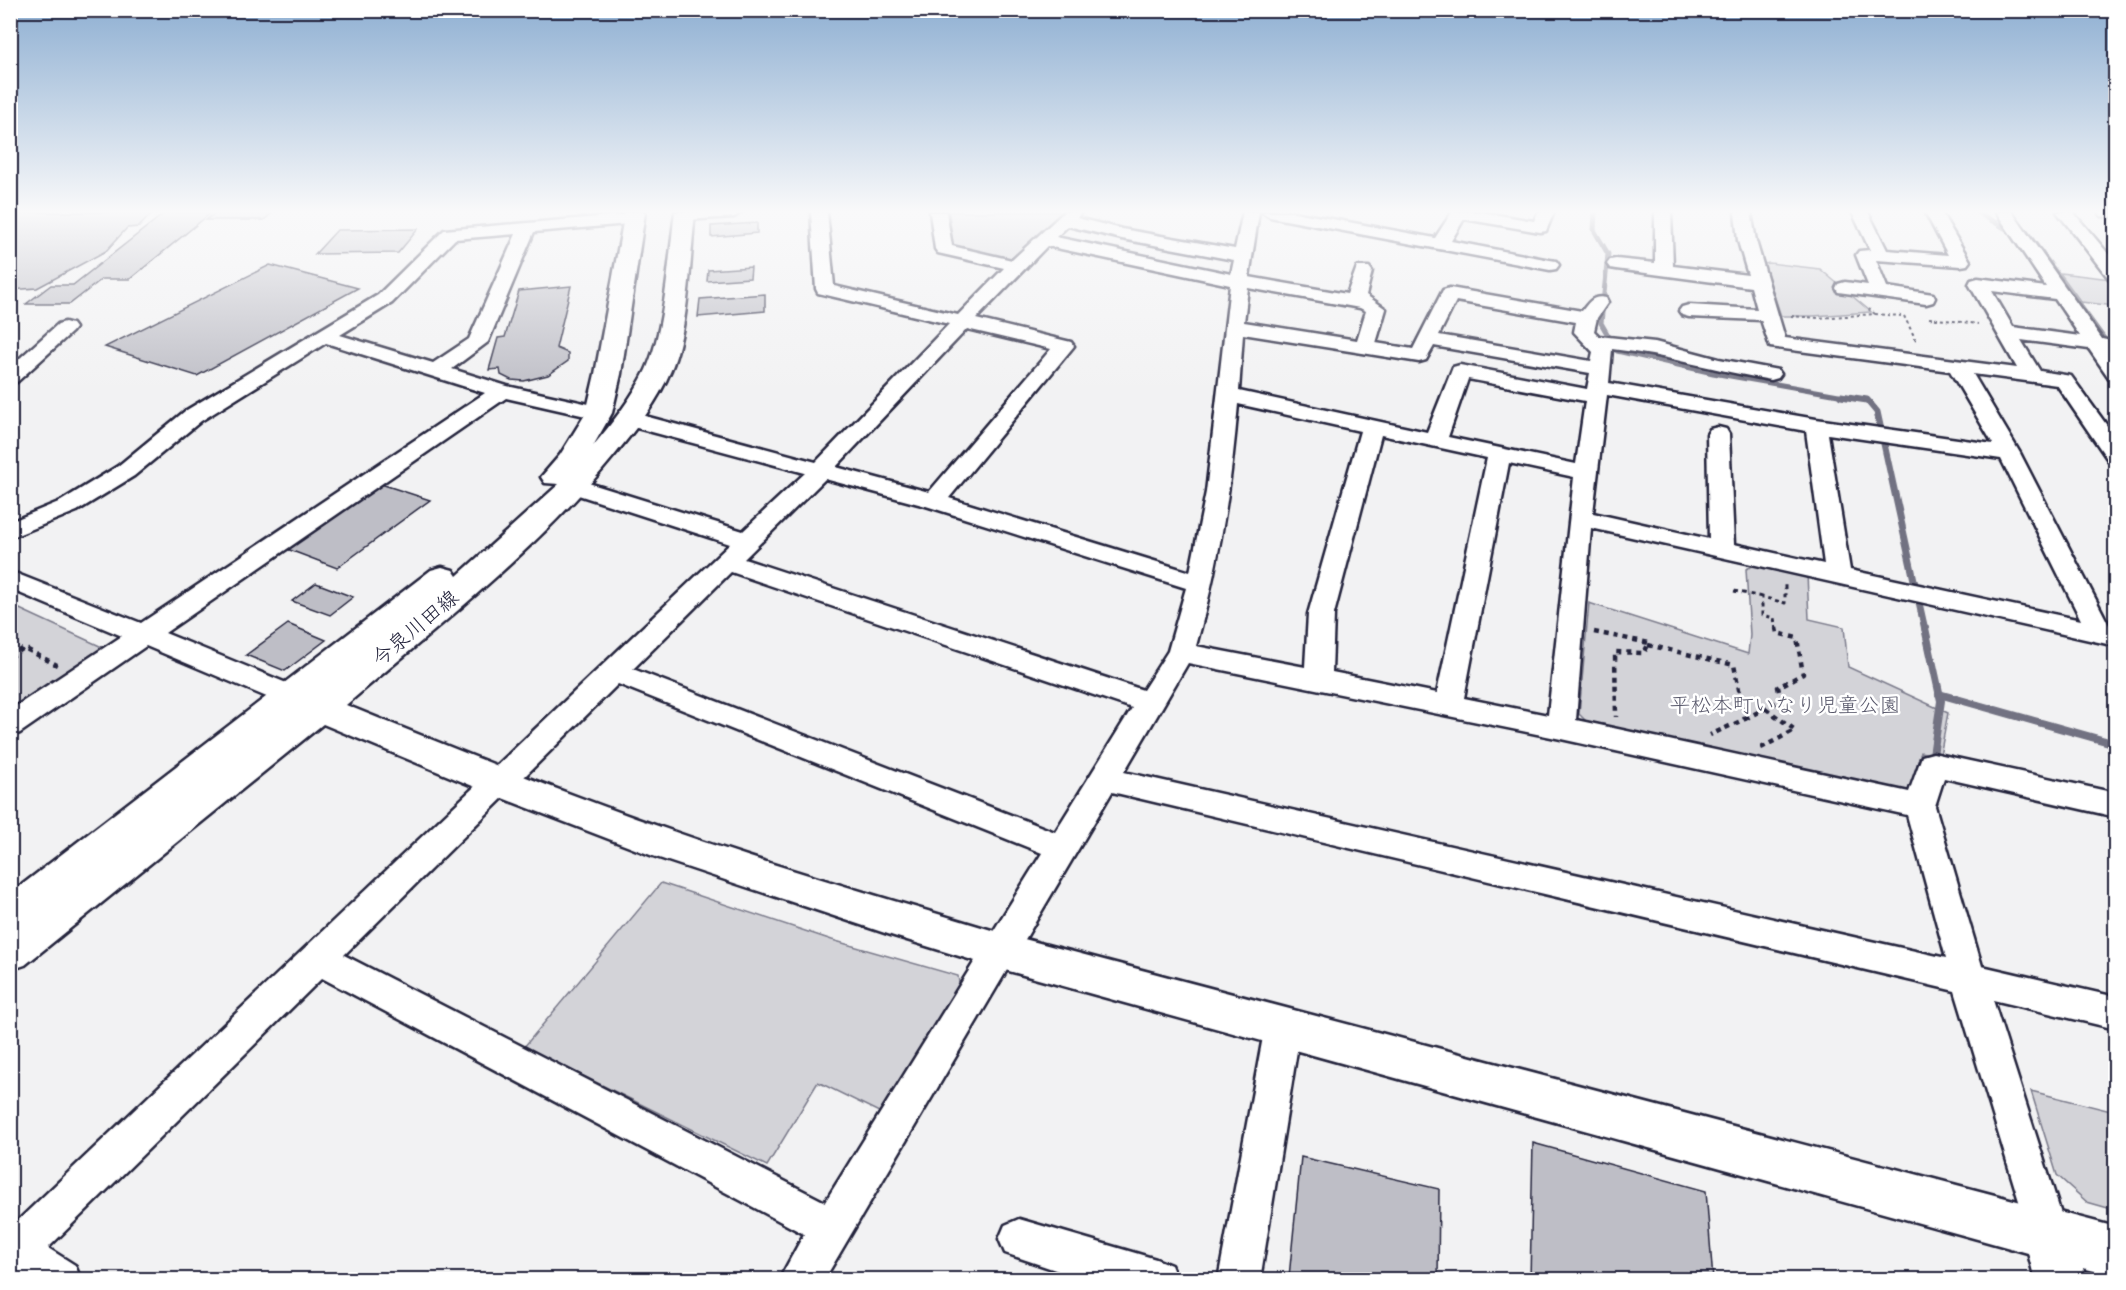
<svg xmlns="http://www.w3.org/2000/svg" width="2126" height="1290" font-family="'Gochi Hand','Klee One',sans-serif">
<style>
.green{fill:#d3d3d8;stroke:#7a7a8a;stroke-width:1.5}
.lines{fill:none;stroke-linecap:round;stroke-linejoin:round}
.stream-far2{stroke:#727282;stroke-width:5}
.stream-far1{stroke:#727282;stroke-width:7}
.stream{stroke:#727282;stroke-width:8}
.building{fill:#bebec6;stroke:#22223b;stroke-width:1.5}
.minor-casing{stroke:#22223b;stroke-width:5}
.tertiary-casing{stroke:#22223b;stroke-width:5}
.path-far2{stroke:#22223b;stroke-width:2;stroke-dasharray:3 3;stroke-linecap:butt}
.path-far1{stroke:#22223b;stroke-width:3;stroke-dasharray:4 4;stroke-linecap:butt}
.path{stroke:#22223b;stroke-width:4.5;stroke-dasharray:5 5;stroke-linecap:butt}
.minor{fill:#fff;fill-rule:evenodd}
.tertiary{fill:#fff;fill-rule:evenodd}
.labels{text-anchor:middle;stroke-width:5;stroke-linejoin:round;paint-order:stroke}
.street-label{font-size:21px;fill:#22223b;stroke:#fff}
.park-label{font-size:21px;fill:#57576a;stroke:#fff}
</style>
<rect width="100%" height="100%" fill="#f2f2f3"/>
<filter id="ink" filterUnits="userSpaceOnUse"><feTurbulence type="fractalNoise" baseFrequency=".0167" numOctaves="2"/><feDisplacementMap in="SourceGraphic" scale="12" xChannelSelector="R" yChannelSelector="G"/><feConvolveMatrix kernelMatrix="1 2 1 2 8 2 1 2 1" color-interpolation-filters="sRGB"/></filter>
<g filter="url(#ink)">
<g class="green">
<polygon points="949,212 1062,212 1013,260 953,245"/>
<polygon points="1769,263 1820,269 1871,312 1813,316 1781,316 1764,264"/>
<polygon points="2060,273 2111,279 2115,284 2115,306 2081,302"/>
<polygon points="1757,564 1807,574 1809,619 1844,627 1848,667 1948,713 1940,756 1921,752 1908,794 1593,728 1579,714 1589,603 1748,654 1750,635 1746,569"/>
<polygon points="11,605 102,647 100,657 11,716"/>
<polygon points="661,883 832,940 958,976 961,995 881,1113 818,1082 767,1166 524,1047"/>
<polygon points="2031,1091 2115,1112 2115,1210 2087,1202 2057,1175"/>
</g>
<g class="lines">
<g class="stream-far2">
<polyline points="1595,212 1594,230 1608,254 1601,323 1617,351 1713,373 1850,397"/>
<polyline points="1977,212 2017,235"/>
<polyline points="2012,212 2116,355"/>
</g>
<polyline class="stream-far1" points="1841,396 1867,400 1877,412 1925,630"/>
<g class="stream">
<polyline points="1925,628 1941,701 1933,755"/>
<polyline points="1939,694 2116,744"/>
</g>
</g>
<g class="building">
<polygon points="38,212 153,212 139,227 127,228 106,251 37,288 10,290 10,213"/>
<polygon points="166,212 212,212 130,279 102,279 70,304 26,304 51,285 73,285"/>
<polygon points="216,212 273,212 264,220 206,220"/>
<polygon points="757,223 757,233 711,237 711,226"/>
<polygon points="418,229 398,253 315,254 337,230"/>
<polygon points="270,265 358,288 197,376 105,347"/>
<polygon points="751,267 750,278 707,281 708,270"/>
<polygon points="571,286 556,348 568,353 568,361 548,375 524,381 511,380 501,375 500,369 489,370 498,338 505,337 519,291"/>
<polygon points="765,294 765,311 698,317 700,299"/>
<polygon points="381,484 430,500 337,568 287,549"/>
<polygon points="316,583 353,597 330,615 292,601"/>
<polygon points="288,624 326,640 285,671 246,655"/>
<polygon points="1533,1143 1706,1191 1713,1280 1530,1280"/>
<polygon points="1301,1157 1439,1189 1438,1280 1298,1280 1289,1277"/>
</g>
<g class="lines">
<g class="minor-casing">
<g id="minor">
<polygon points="679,212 742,212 734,217 685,220 679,219 677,215"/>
<path d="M 811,212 L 827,212 L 834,286 L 958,315 L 1004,268 L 938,253 L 935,249 L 930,212 L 946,212 L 952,246 L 1012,260 L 1064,212 L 1081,212 L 1077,218 L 1122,229 L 1235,249 L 1243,212 L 1259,212 L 1249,277 L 1347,294 L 1357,267 L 1369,267 L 1372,271 L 1366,295 L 1386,309 L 1376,343 L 1413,349 L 1441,294 L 1443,290 L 1450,288 L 1582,311 C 1589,302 1593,295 1606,298 L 1608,302 L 1597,318 L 1594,331 L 1599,336 L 1655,342 L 1719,359 L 1778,370 L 1781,374 L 1778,378 L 1771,380 C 1717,371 1666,355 1612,349 L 1609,383 L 1816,419 L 1993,444 L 1950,371 L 1770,347 L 1761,320 L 1689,317 L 1682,315 L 1679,311 L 1682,307 L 1689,305 L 1757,309 L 1751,287 L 1616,269 L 1610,268 L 1607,264 L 1610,260 L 1616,259 L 1655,263 L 1655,212 L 1671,212 L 1673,266 L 1748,275 L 1738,241 L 1735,212 L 1751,212 L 1756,241 L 1785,338 L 2017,368 L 1969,284 L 1971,280 L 1978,278 L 2046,287 L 1996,212 L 2012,212 L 2102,339 L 2111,341 L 2114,345 L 2109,350 L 2116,359 L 2116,380 L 2109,378 L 2089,349 L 2021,340 L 2040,371 L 2071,376 L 2116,438 L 2116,462 L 2108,460 L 2057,385 L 1973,374 L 2020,453 L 2110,627 L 2116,628 L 2116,646 L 1591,528 L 1576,720 L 1909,792 L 1922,756 L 1933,753 L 2116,793 L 2116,817 L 1944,778 L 1935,806 L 1982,966 L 2116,997 L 2116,1029 L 1993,1000 L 2067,1233 L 2061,1247 L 2047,1253 L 2033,1247 L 1955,991 L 1112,792 L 824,1280 L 779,1280 L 804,1234 L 322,978 L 48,1248 L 75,1265 L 81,1280 L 22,1280 L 16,1275 L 10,1277 L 10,1228 L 730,544 L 566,491 L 562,486 L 566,481 L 574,479 L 582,481 L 743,531 L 805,473 L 622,424 L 619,419 L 622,414 L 630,412 L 816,462 L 949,324 L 818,293 L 816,289 ZM 1068,226 L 1122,239 L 1234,260 L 1231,274 L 1056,237 ZM 1047,246 L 1230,285 L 1206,492 L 1190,572 L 949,498 L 1074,346 L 1071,342 L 976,319 ZM 1248,288 L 1360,308 L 1366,311 L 1357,340 L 1244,322 ZM 1992,291 L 2055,299 L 2080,336 L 2013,327 ZM 1456,301 L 1576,322 L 1574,332 L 1593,352 L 1591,361 L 1439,335 ZM 967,329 L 1051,349 L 929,492 L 836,467 ZM 1243,334 L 1419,362 L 1426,360 L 1434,346 L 1590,373 L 1587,389 L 1460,365 L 1453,367 L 1427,432 L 1239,391 ZM 1468,379 L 1585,401 L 1576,464 L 1448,437 ZM 1607,395 L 1806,431 L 1824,564 L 1734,544 L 1729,434 L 1726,429 L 1718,427 L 1710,429 L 1707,434 L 1709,539 L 1593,513 ZM 1238,404 L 1360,431 L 1308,614 L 1305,667 L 1196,646 C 1219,565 1231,488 1238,404 ZM 1828,434 L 2001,459 L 2081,620 L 1850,570 ZM 1381,435 L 1487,458 L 1437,693 L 1332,672 L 1334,614 ZM 1509,463 L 1574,477 L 1548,715 L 1464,698 ZM 825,479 L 926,506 L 1186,588 L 1168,651 L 1143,690 L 744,559 ZM 731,572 L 1132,708 L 1055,832 L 633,669 ZM 1188,663 L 1561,739 L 1907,815 L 1946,958 L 1124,772 ZM 618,684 L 1042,853 L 825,1202 L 344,955 Z"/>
<polygon points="1262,212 1294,212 1435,238 1452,212 1480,212 1534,221 1538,212 1554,212 1546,231 1540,232 1464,219 1451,241 1550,260 1556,261 1559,265 1556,269 1550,270 1270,217"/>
<polygon points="1852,212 1868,212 1887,250 1948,255 1925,212 1941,212 1970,261 1967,265 1961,266 1876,260 1887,287 1933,294 1935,298 1933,302 1926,304 1838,292 1836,288 1838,284 1845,282 1868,285 1856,255 1859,251 1870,250"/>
<polygon points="2057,212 2073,212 2116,263 2116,281 2110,280"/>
<polygon points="2099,212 2116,212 2116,217 2101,216"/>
<path d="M 634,214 L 640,215 L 642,219 L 640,223 L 534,232 L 488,342 L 452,369 L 507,386 L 607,408 L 610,413 L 607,418 L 599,419 L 506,398 L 165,633 L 301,689 L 305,696 L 301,703 L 291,706 L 281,703 L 146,646 L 20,733 L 10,736 L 10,710 L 122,636 L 10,589 L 10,571 L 141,623 L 485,393 L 326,343 L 201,421 L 134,476 L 77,511 L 10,538 L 10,522 L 61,501 L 118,466 L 185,411 L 378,295 L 444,230 ZM 516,234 L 469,339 L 433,363 L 340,335 L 392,303 L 455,239 Z"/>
<polygon points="65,322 72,324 75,328 72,332 17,382 10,384 10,367 58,324"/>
<polygon points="1283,1009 1296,1014 1301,1026 1260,1280 1218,1280 1265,1026 1270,1014"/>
<polygon points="1019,1219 1156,1259 1171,1265 1177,1280 1085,1280 1005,1253 999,1239 1005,1225"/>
</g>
</g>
<g class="tertiary-casing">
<path id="tertiary" d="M 625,212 L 645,212 L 621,374 L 612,413 L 593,446 C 613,422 632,398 646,370 C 665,330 669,257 675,212 L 695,212 C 690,258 689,328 671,370 C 658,402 635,430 613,457 C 536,551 438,626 346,705 C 457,750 568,795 681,834 C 785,870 892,900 998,932 L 2116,1227 L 2116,1277 L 2083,1268 L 2086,1280 L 2035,1280 L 2028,1253 L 998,968 L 894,936 L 653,856 L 492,794 L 323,724 L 25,965 L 10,970 L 10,894 L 431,570 L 442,567 L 453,570 L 457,576 L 559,484 L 545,483 L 541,477 L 560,455 L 586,413 L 595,374 Z"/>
</g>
<g class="path-far2">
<polyline points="1875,314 1901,316"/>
<polyline points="1791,316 1818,318 1875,314 1869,309"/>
<polyline points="1904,316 1917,342"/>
<polyline points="1929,318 1978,324"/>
</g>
<g class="path-far1">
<polyline points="1734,591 1762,597"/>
<polyline points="1776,630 1774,618 1762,615 1762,597 1785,603 1785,585"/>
</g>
<g class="path">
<polyline points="1594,632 1649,643 1644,653 1615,652 1616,717"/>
<polyline points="1648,645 1734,665 1745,719 1710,735"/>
<polyline points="10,657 24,648 57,665"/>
<polyline points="1745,719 1781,700 1778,687 1803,674 1797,638 1777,633 1776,628"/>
<polyline points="1761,748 1795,730 1765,708"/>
</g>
<use href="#minor" class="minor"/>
<use href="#tertiary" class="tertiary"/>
</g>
</g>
<linearGradient id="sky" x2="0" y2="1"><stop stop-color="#8eafd2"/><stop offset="0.54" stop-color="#f9f9fa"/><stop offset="1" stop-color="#f9f9fa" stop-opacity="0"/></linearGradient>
<rect width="2126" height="392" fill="url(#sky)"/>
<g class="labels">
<g class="street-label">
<text transform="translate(415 628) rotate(-40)" y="7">今泉川田線</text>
</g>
<g class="park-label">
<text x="1785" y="712">平松本町いなり児童公園</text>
</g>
</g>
<rect width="2126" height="1290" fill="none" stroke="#fff" stroke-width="36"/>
<rect x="18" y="18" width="2090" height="1254" fill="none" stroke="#22223b" stroke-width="2" filter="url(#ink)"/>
</svg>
